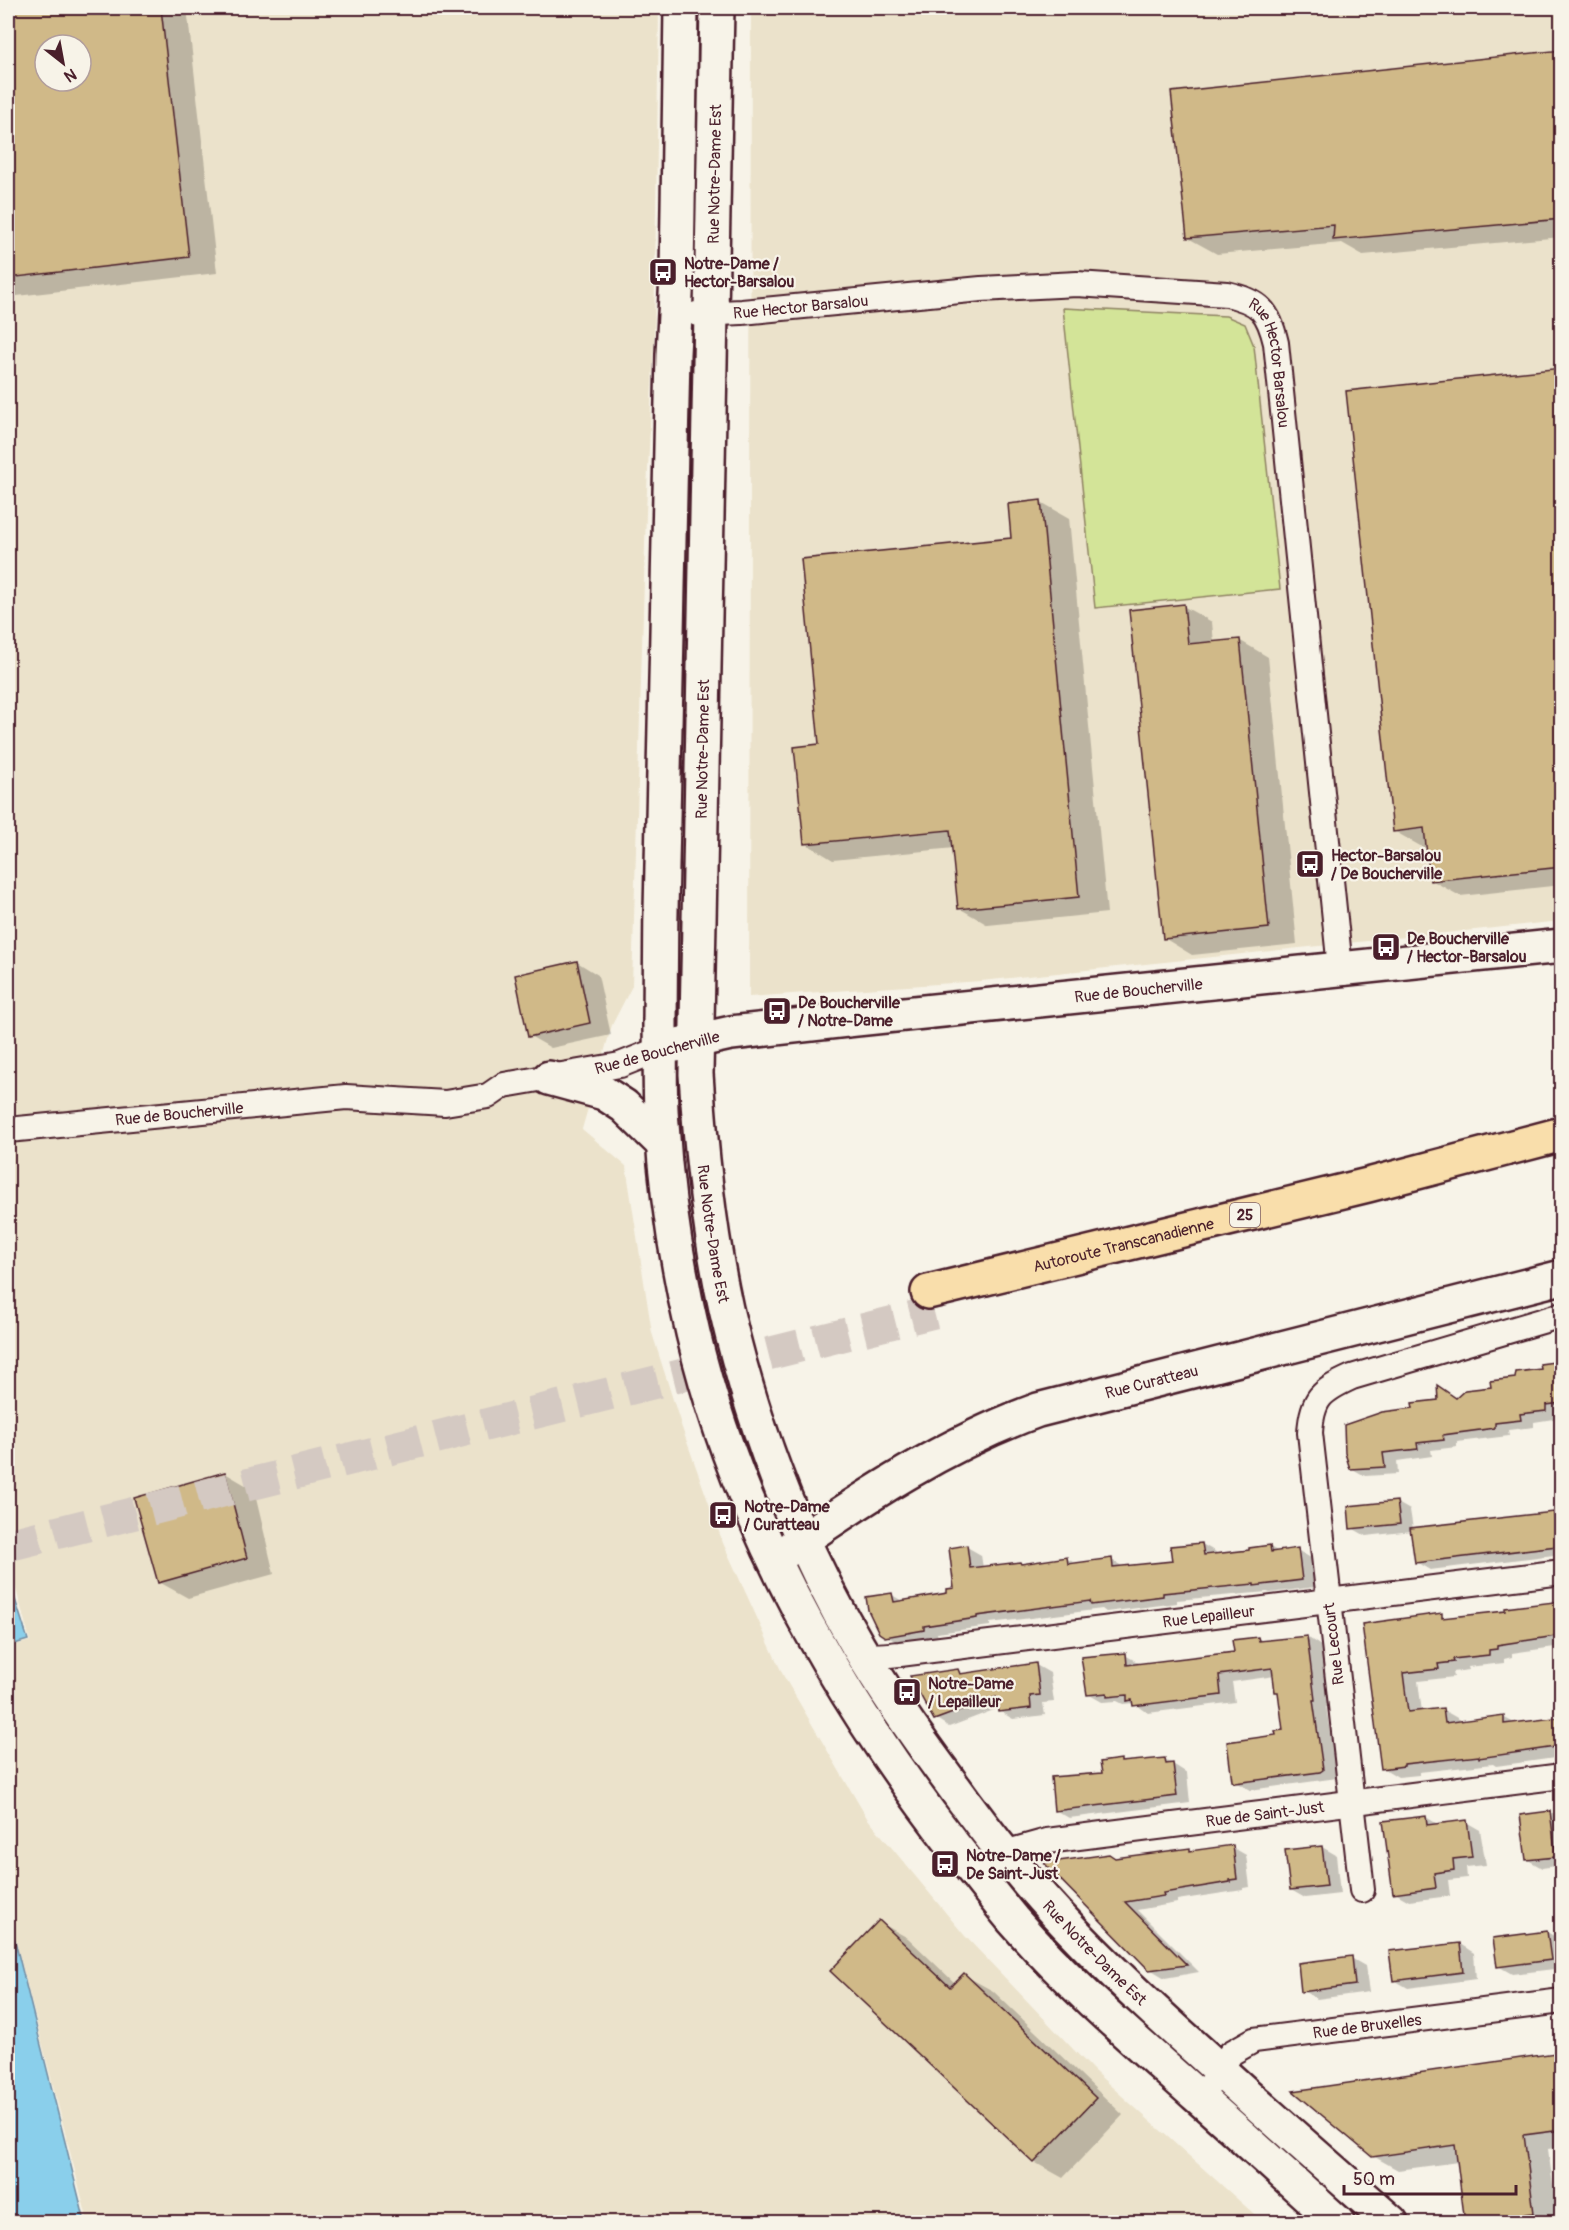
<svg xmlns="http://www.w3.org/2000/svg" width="1569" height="2230" font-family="Pangolin,sans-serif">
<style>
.built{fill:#ebe2cb;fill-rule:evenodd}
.green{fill:#d3e498;stroke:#8e8262;stroke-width:1.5}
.water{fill:#8acfeb;stroke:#70899e;stroke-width:1.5}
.shadow{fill:#0003;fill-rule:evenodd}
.building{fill:#d0b988;stroke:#4a1f2b;stroke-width:1.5;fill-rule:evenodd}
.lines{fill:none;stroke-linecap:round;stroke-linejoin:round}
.highway-tunnel{stroke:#d4c9c2;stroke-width:33;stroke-dasharray:33 16;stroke-linecap:butt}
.street-casing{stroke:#4a1f2b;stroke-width:28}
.secondary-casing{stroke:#4a1f2b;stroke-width:38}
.highway-casing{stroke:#4a1f2b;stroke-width:38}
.street{stroke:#f7f3e8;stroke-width:24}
.secondary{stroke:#f7f3e8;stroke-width:33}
.highway{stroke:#f9deab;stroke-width:33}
.labels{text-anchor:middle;stroke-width:4.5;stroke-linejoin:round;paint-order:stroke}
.shield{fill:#f7f3e8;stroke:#7e5f64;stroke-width:1.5}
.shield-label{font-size:15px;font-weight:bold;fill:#4a1f2b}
.street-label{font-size:16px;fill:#4a1f2b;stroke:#f7f3e8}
.poi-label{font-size:16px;font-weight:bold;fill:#4a1f2b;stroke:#f7f3e8;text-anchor:start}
</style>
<rect width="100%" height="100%" fill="#f7f3e8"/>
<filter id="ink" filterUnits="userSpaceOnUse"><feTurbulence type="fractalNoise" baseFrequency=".0167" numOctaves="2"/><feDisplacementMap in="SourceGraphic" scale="12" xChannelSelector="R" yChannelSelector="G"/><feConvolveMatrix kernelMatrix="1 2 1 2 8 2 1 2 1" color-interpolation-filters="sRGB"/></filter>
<g filter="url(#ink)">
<g class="built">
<path d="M 8,8 L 659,8 L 654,342 L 646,512 L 632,986 L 612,1025 L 582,1129 L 626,1166 L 652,1333 L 682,1428 L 723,1543 L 783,1675 L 867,1818 L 965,1936 L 1094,2071 L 1263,2222 L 88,2222 L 8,1910 L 8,1647 L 30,1641 L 8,1559 ZM 45,45 L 81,45 L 81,81 L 45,81 Z"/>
<polygon points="751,8 1561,8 1561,921 981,981 749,997"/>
</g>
<polygon class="green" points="1063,308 1226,316 1245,324 1254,346 1280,589 1095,608"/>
<g class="water">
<polygon points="8,1577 28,1640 8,1646"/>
<polygon points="8,1913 85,2222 8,2222"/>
</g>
<g class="shadow">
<path d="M 8,8 L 187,8 L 217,273 L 8,297 ZM 45,45 L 81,45 L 81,81 L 45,81 Z"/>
<polygon points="1561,52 1562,237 1363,255 1342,243 1217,254 1188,238"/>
<polygon points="1562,369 1562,885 1460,896 1431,880 1428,847 1422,847 1394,831"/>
<polygon points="1041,502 1069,518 1107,913 988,925 959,908 954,848 833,860 805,843 820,745 1013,539"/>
<polygon points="1183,606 1212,622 1214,643 1239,640 1268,657 1297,944 1192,955 1164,938"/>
<polygon points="577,962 598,975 611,1035 551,1048 530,1036"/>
<polygon points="1562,1363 1562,1412 1559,1412 1560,1418 1534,1422 1534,1427 1508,1430 1509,1436 1457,1442 1457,1447 1431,1450 1432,1456 1397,1461 1398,1474 1365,1476 1351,1468 1414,1409 1457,1399"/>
<polygon points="225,1473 254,1490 274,1574 188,1598 159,1582"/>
<polygon points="1396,1502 1410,1510 1413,1529 1562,1512 1562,1554 1430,1570 1416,1562 1412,1531 1366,1536 1352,1528"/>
<polygon points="1202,1544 1216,1552 1216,1555 1270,1547 1279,1552 1297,1550 1311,1558 1315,1587 1270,1593 1267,1592 1177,1600 1177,1603 1106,1612 1102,1609 990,1623 990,1626 937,1633 938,1637 900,1644 880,1632 892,1595 904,1602 949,1594 956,1589 967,1547 981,1555 983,1568 1023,1566 1067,1559 1077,1564 1112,1560 1125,1568 1174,1562"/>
<polygon points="1562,1602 1562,1646 1512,1653 1512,1657 1504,1659 1504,1663 1468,1667 1469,1670 1453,1672 1454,1677 1418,1681 1422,1712 1443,1710 1459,1719 1459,1722 1503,1717 1516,1724 1562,1718 1562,1757 1496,1766 1493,1764 1419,1772 1419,1775 1398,1777 1383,1768 1363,1625 1441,1615 1448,1619 1507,1612"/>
<polygon points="1307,1637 1321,1646 1329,1707 1326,1707 1337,1778 1250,1790 1235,1782 1284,1731 1280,1693 1275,1676 1232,1682 1235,1702 1148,1713 1134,1703 1123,1704 1117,1701 1102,1702 1088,1694 1125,1655 1139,1663 1140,1665 1236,1654 1258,1638 1264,1642"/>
<polygon points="1036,1665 1050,1673 1054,1702 1043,1703 1045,1715 1013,1719 999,1711 999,1708 949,1727 935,1718 958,1670 966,1675"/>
<polygon points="1165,1759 1187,1773 1190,1803 1069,1818 1055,1810 1120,1761 1126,1763"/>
<polygon points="1562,1812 1562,1865 1542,1868 1528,1860 1522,1816"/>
<polygon points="1426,1817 1439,1825 1466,1822 1480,1830 1486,1865 1466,1867 1467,1878 1448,1880 1450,1896 1409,1901 1395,1893"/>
<polygon points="1232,1847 1246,1855 1250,1887 1243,1888 1243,1890 1177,1900 1177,1903 1137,1910 1199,1972 1165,1978 1150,1969 1047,1864 1116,1860"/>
<polygon points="1322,1847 1336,1855 1340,1894 1305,1898 1291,1890"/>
<polygon points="879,1922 908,1938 956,1984 964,1975 993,1991 1123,2115 1063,2178 1034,2162"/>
<polygon points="1547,1932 1561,1940 1562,1968 1512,1974 1498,1966"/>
<polygon points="1460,1944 1474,1953 1476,1979 1408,1988 1394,1980"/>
<polygon points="1351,1958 1365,1966 1369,1992 1317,1999 1303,1991"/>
<polygon points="1562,2054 1562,2147 1548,2149 1558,2222 1467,2222 1458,2162 1398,2170 1373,2156"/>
</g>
<g class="building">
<path d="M 8,8 L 161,8 L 189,257 L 8,278 ZM 45,45 L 81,45 L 81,81 L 45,81 Z"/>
<polygon points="1562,50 1562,219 1333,240 1334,225 1187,238 1171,92"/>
<polygon points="1562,368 1562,867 1430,881 1424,828 1393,832 1346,391"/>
<polygon points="1041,500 1079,897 958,909 950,830 804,844 794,747 819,744 801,559 1011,538 1008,504"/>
<polygon points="1184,604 1188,644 1240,639 1269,928 1163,939 1129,610"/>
<polygon points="577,961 590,1023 528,1037 515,975"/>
<polygon points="1562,1361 1562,1403 1546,1405 1546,1411 1520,1414 1521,1420 1495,1423 1495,1428 1443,1435 1444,1440 1417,1443 1418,1449 1383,1453 1385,1467 1350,1469 1345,1453 1344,1425 1382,1412 1413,1408 1412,1403 1438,1400 1437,1385 1456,1398 1465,1390 1491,1387 1490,1381 1515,1378 1516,1372 1541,1369 1540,1364"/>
<polygon points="225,1472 247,1558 158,1583 134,1498"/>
<polygon points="1397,1501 1400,1524 1350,1529 1348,1506"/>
<polygon points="1554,1512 1557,1546 1415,1563 1410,1528"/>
<polygon points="1202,1543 1204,1555 1249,1550 1249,1548 1270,1545 1271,1552 1298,1548 1302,1580 1254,1586 1254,1584 1163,1593 1163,1596 1091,1605 1090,1601 977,1616 977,1618 924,1626 924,1630 885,1637 879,1633 868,1610 866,1597 892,1593 894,1602 947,1593 947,1589 954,1588 949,1548 967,1545 970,1568 1020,1562 1021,1564 1067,1557 1068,1564 1112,1558 1113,1567 1172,1561 1170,1546"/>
<polygon points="1562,1601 1562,1635 1497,1645 1497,1649 1489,1650 1489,1655 1453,1659 1454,1662 1438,1664 1439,1669 1403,1673 1408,1712 1443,1708 1445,1723 1504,1715 1504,1724 1562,1717 1562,1746 1479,1758 1479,1756 1404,1764 1404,1766 1381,1769 1362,1624 1442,1613 1442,1618 1505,1611 1505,1608"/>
<polygon points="1307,1636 1315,1700 1313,1700 1323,1770 1320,1772 1235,1783 1232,1781 1227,1742 1276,1735 1275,1731 1283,1730 1278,1692 1275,1692 1272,1668 1219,1675 1221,1695 1133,1706 1132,1700 1127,1701 1127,1695 1107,1697 1107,1693 1087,1695 1081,1657 1126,1653 1127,1665 1234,1652 1232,1640 1258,1637 1259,1641"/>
<polygon points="1036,1663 1040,1695 1030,1696 1031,1708 998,1712 996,1697 934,1720 910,1676 958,1669 960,1674"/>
<polygon points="1165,1758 1166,1764 1173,1763 1177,1796 1054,1811 1051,1777 1102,1773 1100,1762 1121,1759 1121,1762"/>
<polygon points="1550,1811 1556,1857 1526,1860 1520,1815"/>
<polygon points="1426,1816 1427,1825 1467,1820 1472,1857 1453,1859 1454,1870 1434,1873 1436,1888 1393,1894 1383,1821"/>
<polygon points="1233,1845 1237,1879 1230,1880 1230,1882 1163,1893 1164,1896 1125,1902 1187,1965 1149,1970 1044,1863 1109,1854 1115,1858 1190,1848 1190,1851"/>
<polygon points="1322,1846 1327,1886 1290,1890 1285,1850"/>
<polygon points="879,1920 950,1987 964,1973 1096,2098 1034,2163 830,1971"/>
<polygon points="1547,1931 1551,1960 1497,1967 1493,1938"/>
<polygon points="1460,1943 1463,1972 1393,1981 1389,1951"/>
<polygon points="1352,1956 1355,1985 1301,1992 1298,1963"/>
<polygon points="1562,2052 1562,2130 1524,2135 1534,2213 1525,2214 1526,2223 1465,2223 1455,2145 1372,2157 1293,2091"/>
</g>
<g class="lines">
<polyline class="highway-tunnel" points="8,1545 934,1312"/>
<g class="street-casing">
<g id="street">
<path id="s1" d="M 697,314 L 742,312 L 981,289 L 1077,284 L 1227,294 C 1260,302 1268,310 1276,343 L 1340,968"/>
<path id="s2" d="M 8,1130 L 346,1097 L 445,1103 L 488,1096 L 504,1085 L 620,1065 L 660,1049"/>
<path id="s3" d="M 858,1646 C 869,1660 884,1655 900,1654 L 1562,1572"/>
<path id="s4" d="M 973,1871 L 1004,1853 L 1047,1841 L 1562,1776"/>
<path d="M 1362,1890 L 1310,1433 C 1312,1398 1321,1391 1352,1377 L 1562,1315"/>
<path id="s5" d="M 1198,2096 L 1214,2080 L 1231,2053 L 1254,2040 L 1562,2001"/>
</g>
</g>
<g class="secondary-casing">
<g id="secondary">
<path d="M 681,8 L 677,275 L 673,354 C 670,509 666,664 663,819 C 661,889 660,959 660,1029 C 661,1061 659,1093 662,1124 C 666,1194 677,1265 693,1333 C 738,1523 835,1693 954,1846 C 974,1871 993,1896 1013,1920 C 1069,1984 1133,2039 1196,2095 C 1244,2137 1290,2180 1337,2222"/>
<path id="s6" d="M 717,8 L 696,1074 C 701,1153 709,1232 726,1309 C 753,1426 797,1542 858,1646 C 885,1692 916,1736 948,1779 C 978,1821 1009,1861 1043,1899 C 1093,1955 1148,2006 1203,2055 C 1265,2112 1328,2167 1391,2222"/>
<path id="s7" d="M 677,1045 L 731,1033 L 856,1019 L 1562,946"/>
<polyline points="549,1078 604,1093 624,1106 663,1144"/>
<path id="s8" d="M 785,1552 C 864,1497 947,1443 1038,1410 L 1562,1277"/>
</g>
</g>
<g class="highway-casing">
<g id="highway">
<path id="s9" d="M 928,1292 L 1368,1185 L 1562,1134"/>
</g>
</g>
<use href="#street" class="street"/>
<use href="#secondary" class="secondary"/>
<use href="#highway" class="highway"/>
</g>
</g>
<defs>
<g id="bus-square" transform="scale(1.5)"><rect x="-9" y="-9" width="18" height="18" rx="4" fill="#4a1f2b" stroke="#f7f3e8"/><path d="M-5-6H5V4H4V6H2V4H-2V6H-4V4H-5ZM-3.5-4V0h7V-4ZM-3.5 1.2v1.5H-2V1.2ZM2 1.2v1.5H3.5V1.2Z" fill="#fff"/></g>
</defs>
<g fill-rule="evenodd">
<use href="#bus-square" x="663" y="272"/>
<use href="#bus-square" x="1310" y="864"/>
<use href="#bus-square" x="1386" y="947"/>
<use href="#bus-square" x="777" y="1011"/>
<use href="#bus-square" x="723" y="1515"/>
<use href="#bus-square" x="907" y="1692"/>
<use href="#bus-square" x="945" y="1864"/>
</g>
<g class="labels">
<rect class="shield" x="1230" y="1203" width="30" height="24" rx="4.5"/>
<g class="shield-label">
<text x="1245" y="1220">25</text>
</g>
<g class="street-label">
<text transform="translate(714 174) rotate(-89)" y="6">Rue Notre-Dame Est</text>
<text dy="6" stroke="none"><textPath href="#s1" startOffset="104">Rue Hector Barsalou</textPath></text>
<text dy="6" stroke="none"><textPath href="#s1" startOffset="624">Rue Hector Barsalou</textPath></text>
<text transform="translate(702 749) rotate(-89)" y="6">Rue Notre-Dame Est</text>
<text dy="6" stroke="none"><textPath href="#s7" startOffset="465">Rue de Boucherville</textPath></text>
<text transform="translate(657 1052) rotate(-15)" y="6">Rue de Boucherville</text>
<text dy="6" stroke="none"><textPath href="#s2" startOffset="172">Rue de Boucherville</textPath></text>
<text dy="6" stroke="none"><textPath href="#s6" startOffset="1227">Rue Notre-Dame Est</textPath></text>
<text dy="6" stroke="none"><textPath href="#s9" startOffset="201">Autoroute Transcanadienne</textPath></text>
<text dy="6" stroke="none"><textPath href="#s8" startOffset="408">Rue Curatteau</textPath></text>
<text dy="6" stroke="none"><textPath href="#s3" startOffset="356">Rue Lepailleur</textPath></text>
<text transform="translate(1333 1644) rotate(-97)" y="6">Rue Lecourt</text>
<text dy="6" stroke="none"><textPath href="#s4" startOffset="300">Rue de Saint-Just</textPath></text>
<text dy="6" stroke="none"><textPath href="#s6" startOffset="2055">Rue Notre-Dame Est</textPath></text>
<text dy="6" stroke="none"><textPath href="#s5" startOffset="195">Rue de Bruxelles</textPath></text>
</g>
<g class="poi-label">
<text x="684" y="269">Notre-Dame /<tspan x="684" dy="18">Hector-Barsalou</tspan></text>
<text x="1331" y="861">Hector-Barsalou<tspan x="1331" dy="18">/ De Boucherville</tspan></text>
<text x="1407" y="944">De Boucherville<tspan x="1407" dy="18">/ Hector-Barsalou</tspan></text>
<text x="798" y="1008">De Boucherville<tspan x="798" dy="18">/ Notre-Dame</tspan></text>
<text x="744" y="1512">Notre-Dame<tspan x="744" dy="18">/ Curatteau</tspan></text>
<text x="928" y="1689">Notre-Dame<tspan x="928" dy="18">/ Lepailleur</tspan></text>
<text x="966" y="1861">Notre-Dame /<tspan x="966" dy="18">De Saint-Just</tspan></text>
</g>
</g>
<rect width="1569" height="2230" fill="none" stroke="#f7f3e8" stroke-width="30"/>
<rect x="15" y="15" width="1539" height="2200" fill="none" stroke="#4a1f2b" stroke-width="2" filter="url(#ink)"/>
<g transform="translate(63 63) rotate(149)"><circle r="28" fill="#f7f3e8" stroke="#b29e9c" stroke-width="1.5"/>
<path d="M0-4.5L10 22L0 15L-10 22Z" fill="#4a1f2b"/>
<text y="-9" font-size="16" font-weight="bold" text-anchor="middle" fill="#4a1f2b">N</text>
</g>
<path d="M1344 2185v9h172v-9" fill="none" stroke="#4a1f2b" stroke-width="3"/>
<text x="1353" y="2185" font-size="18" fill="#4a1f2b" stroke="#f7f3e8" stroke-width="4.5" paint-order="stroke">50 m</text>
</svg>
